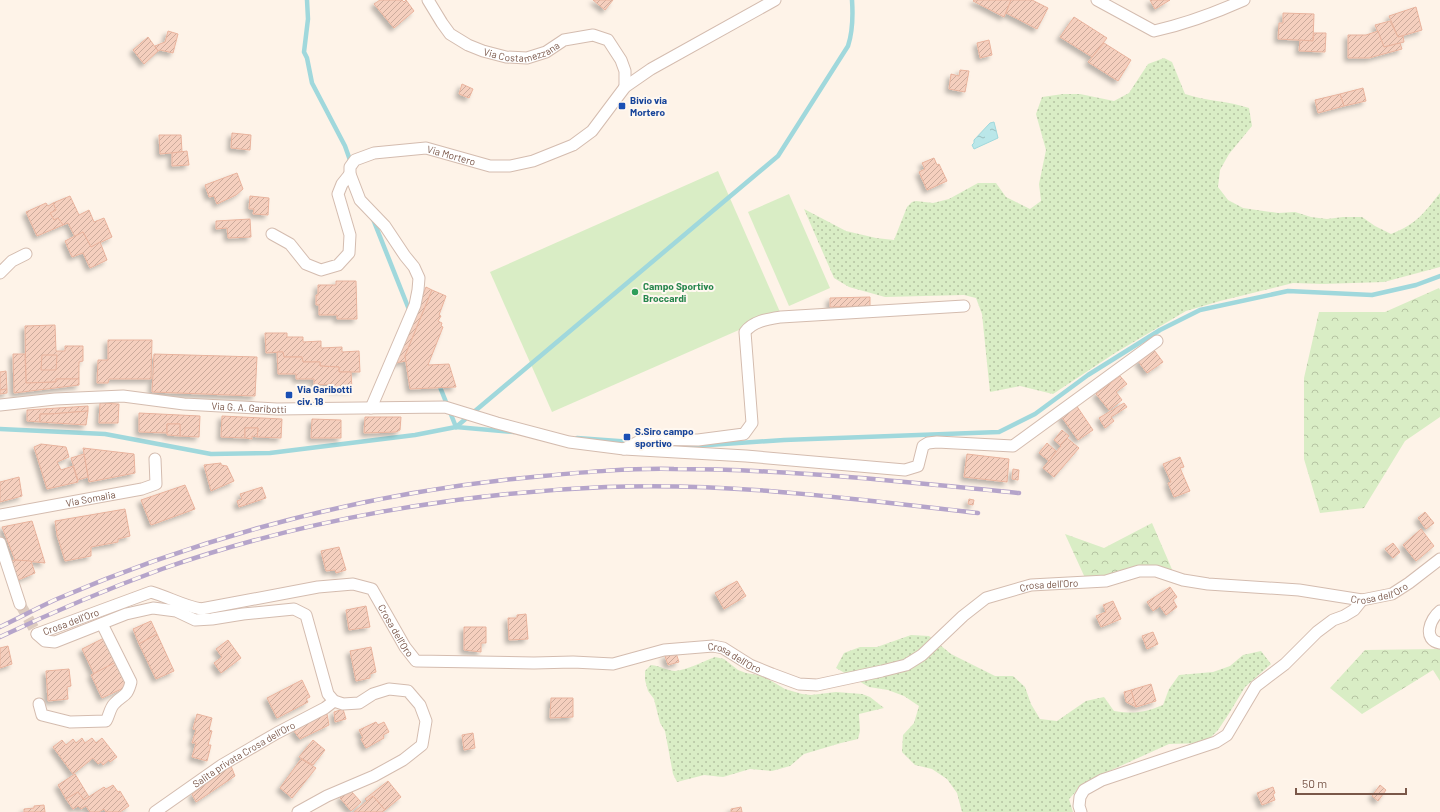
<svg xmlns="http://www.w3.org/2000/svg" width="1440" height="812" font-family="Barlow,sans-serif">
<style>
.grass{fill:url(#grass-dots)}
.forest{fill:url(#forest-crowns)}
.green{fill:#d9edc5}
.water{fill:url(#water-ripples);stroke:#a0d8dc}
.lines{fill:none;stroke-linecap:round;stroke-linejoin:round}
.stream{stroke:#a0d8dc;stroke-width:4.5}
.building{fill:url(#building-hatch);stroke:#e9b39d;filter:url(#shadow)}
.street-tunnel{stroke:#ddccc0;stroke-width:11;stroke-dasharray:11 5.5;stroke-linecap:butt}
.street-casing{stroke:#d4bcaf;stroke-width:13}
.street{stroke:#fff;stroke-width:11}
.rail-casing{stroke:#b5a4ca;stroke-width:4.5}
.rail{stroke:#fff8f0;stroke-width:3;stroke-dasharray:9;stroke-linecap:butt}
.transit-dot{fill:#1a4fb4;stroke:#fff8f0;stroke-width:1.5}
.leisure-dot{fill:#2e9e5b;stroke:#fff8f0;stroke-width:1.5}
.labels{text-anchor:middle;stroke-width:4;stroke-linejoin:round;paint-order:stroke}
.street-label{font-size:10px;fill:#7a5749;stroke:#fff8f0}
.transit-label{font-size:10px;font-weight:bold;fill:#164399;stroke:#fff8f0;text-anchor:start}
.leisure-label{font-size:10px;font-weight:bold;fill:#27864d;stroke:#fff8f0;text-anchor:start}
</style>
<defs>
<pattern id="grass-dots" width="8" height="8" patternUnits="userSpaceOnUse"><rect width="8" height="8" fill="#d9edc5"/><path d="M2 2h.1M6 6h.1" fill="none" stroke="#b5c3a2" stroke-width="1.8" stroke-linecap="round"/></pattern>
<pattern id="forest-crowns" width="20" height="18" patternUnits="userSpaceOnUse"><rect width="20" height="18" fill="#d9edc5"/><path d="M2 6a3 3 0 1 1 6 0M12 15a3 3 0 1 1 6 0" fill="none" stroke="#b5c3a2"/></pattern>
<pattern id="water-ripples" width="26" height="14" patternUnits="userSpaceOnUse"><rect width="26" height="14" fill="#bae7e9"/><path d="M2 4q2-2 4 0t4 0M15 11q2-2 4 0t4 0" fill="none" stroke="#9cbebf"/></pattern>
<pattern id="building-hatch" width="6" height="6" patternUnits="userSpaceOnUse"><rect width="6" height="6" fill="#f5cfbe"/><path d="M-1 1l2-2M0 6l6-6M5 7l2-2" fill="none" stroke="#cbab9c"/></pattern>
<filter id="shadow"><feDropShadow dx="-3.5" dy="3.5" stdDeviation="2" flood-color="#0004"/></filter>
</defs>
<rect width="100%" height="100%" fill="#fef3e8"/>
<g class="grass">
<path d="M 1164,58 L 1172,62 L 1185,94 C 1206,101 1228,101 1249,108 L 1252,126 L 1229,154 L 1220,170 L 1218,187 L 1228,200 L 1243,208 L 1278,213 L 1295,212 L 1311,217 L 1327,219 L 1343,217 L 1362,217 L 1375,226 L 1391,234 C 1418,223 1423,214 1440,193 L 1440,267 L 1384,282 L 1323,284 L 1293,283 L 1220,301 L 1186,311 L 1115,353 L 1053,394 L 1020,386 L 990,392 L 982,314 L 976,298 L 964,295 L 885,297 L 849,287 L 834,278 L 804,209 L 846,231 L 876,238 L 894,240 L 907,207 L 912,202 L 916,201 L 933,203 L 949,199 L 978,183 L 996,183 L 1006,197 L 1030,209 L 1041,201 L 1039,184 L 1046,150 L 1036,114 L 1042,97 L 1063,94 L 1080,94 L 1114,101 L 1129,93 L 1148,64 Z"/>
<path d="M 911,635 L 929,636 L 951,654 L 995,676 L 1013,676 L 1025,687 L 1031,704 L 1040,719 L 1057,721 L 1086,701 L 1104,697 L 1114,711 C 1135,714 1143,713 1163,705 L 1169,689 L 1179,675 L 1213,672 L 1230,666 L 1243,655 L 1261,651 L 1271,664 L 1245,687 L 1228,715 L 1218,730 L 1205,743 L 1169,744 L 1096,777 L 1081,786 L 1069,799 L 1073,812 L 962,812 L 957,793 L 947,779 L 932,769 L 915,765 L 902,752 L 903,735 L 914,723 L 919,706 L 904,696 L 888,690 L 869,687 L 836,668 L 844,653 L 860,647 L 877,647 Z"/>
<path d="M 715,657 L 724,659 L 738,670 L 746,673 L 763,676 L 785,689 L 802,694 L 811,695 L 836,692 L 862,694 L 870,697 L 884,708 L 859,714 L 860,731 L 858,739 L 841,743 L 804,754 L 790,766 L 772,771 L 750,769 L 723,777 L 704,775 L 677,782 L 673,774 L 665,731 L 660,723 L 654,699 L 648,691 L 645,680 L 645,671 L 651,665 C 660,666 668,671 675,671 C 687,670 704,661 715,657 Z"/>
</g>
<g class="forest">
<polygon points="1439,288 1440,290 1440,417 1405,441 1364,508 1320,513 1304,459 1304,378 1319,312 1385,312"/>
<polygon points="1152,523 1174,574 1110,577 1086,580 1065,534 1104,548"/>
<polygon points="1440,649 1440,681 1433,670 1362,714 1330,688 1365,650"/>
</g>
<g class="green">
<polygon points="718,171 780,312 552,412 490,272"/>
<polygon points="789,194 830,288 789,306 748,212"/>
</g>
<polygon class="water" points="994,122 998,138 974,149 972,145 974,143 974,140 990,123"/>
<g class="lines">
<g class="stream">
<polyline points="307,0 308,19 304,52 307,58 312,83 345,146 351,163"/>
<polyline points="373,219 410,312"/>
<polyline points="438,382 456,427"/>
<path d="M 456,427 L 778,156 L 848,46 C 853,31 853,15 852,0"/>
<polyline points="0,429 105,434 211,454 270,453 415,435 456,427 514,432"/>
<polyline points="577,438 632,442"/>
<polyline points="653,444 680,447 784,440 999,432 1035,414 1088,375 1160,330 1200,310 1288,291 1372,295 1416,285 1440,276"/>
</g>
</g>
<g class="building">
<polygon points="380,0 402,0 404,2 406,0 414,11 394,28 374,4"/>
<polygon points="593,0 613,0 605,10"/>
<polygon points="974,0 1011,0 1004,17 973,1"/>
<polygon points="1011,0 1032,0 1048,8 1037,29 1006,13"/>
<polygon points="1150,0 1170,0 1155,9"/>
<polygon points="1416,7 1422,30 1398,37 1389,16"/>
<polygon points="1283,13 1314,14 1313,41 1278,39 1279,23 1283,23"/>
<polygon points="1074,17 1107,38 1092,57 1060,37"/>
<polygon points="1390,21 1398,37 1403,36 1404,42 1384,47 1375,25"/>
<polygon points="168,31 178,34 173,53 160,50 158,51 155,46 165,42"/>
<polygon points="1378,31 1384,47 1400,43 1402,49 1369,58 1348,58 1348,35 1366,35"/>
<polygon points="1314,33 1326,33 1325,52 1299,51 1300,40 1313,41"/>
<polygon points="148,37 158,51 144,64 133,50"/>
<polygon points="989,40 992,55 980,58 977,43"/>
<polygon points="1104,43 1131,60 1118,81 1088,62"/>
<polygon points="960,70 969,71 965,92 949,89 951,74 959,76"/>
<polygon points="462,84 473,89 469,98 459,94"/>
<polygon points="1363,88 1366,101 1344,106 1340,94"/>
<polygon points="1340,94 1344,106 1318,113 1315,100"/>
<polygon points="232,133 251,135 250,150 231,148"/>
<polygon points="159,135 181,135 182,152 160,154"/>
<polygon points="187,151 189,165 172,166 172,153"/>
<polygon points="934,158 937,165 939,164 947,181 927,190 919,172 925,169 922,163"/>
<polygon points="237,173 243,189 236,195 217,204 214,196 209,197 205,185"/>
<polygon points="70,196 79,215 89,210 94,222 104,218 112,237 91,247 83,232 75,237 68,223 63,225 58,218 54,220 50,213 56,210 53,203"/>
<polygon points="250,196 269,198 268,215 253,214 254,209 249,209"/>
<polygon points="46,203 48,206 53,203 56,210 50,213 54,220 58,218 63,225 37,236 26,212"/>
<polygon points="250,219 251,237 228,238 227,228 216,229 216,221"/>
<polygon points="83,232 91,247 100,242 107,260 90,268 83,253 72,257 65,241"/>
<polygon points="336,281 356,281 357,319 337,319 337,315 319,315 319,305 316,305 316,295 318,295 318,285 336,285"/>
<polygon points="426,287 432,290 405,356 406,361 395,363"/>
<polygon points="432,290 446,296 439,315 441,316 438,321 442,323 441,326 443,327 428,365 449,364 456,387 410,389 405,356"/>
<polygon points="870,297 870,306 830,307 830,298"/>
<polygon points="55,325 56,351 65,351 65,346 83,346 83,361 79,362 79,379 56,379 56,382 26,383 25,326"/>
<polygon points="265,333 287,333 287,337 303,337 303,342 321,341 321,348 342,347 342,352 359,351 360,372 339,372 339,367 320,366 320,362 303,362 302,357 284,357 283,352 266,353"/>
<polygon points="108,340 152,340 151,379 109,379 108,383 97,383 98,360 108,360"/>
<polygon points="1154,350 1163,362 1147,373 1138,361"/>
<polygon points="277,352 283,352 284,357 302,357 303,362 320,362 320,366 339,367 339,372 351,372 352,389 332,390 332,384 314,385 314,379 296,379 296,374 278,374"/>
<polygon points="13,354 25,354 26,383 56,382 56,379 79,379 79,385 14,393"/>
<polygon points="154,354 257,357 255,396 152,392"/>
<polygon points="42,355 57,355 56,370 41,370"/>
<polygon points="6,371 7,389 0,390 0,372"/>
<polygon points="1120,376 1127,384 1116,392 1122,400 1109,410 1096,394"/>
<polygon points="7,389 7,393 0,394 0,390"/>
<polygon points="100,403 119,404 118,423 99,423"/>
<polygon points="1124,403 1127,407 1111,417 1114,421 1105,428 1099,418"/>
<polygon points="1076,405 1093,430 1078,440 1061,416"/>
<polygon points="88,406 88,411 50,414 40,414 40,422 27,421 27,410"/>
<polygon points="88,411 86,425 40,422 40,414 50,414"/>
<polygon points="139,413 200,416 199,437 180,436 180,424 167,424 167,433 139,432"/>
<polygon points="222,416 282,419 281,438 257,437 258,428 245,428 245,438 221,437"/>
<polygon points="365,417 401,417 400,430 396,432 364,433"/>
<polygon points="312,419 341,420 341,438 311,438"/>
<polygon points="167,424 180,424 180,436 167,435"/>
<polygon points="245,428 258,428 257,437 252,436 252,439 245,438"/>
<polygon points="1062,430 1069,436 1060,445 1054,440"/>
<polygon points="1067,438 1079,448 1054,477 1043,468 1061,446 1060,445"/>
<polygon points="1047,443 1056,451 1049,461 1039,453"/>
<polygon points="41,444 66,447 69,457 57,462 61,470 73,466 78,482 47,489 34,447"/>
<polygon points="83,448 134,454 135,473 89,482"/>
<polygon points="84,454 88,477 78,480 71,458"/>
<polygon points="967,454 1009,459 1007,482 964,477"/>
<polygon points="1180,457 1184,467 1180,468 1190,491 1174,497 1168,483 1171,482 1163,464"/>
<polygon points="221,463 221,465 227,466 234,481 211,491 204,465"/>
<polygon points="1013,469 1019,470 1018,480 1012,479"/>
<polygon points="19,477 22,496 0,502 0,482"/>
<polygon points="185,485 195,509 151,525 141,500"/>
<polygon points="262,487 266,498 239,507 237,501 242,499 240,494"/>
<polygon points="969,499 974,500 973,505 968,504"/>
<polygon points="125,509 130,536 118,539 118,542 91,547 91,556 65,561 57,535 55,521"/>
<polygon points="1425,512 1434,523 1426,529 1418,518"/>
<polygon points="32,521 45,563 15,560 2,527"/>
<polygon points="1421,529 1434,546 1416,561 1403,545"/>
<polygon points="1393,543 1400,552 1393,558 1385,549"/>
<polygon points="339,547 346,570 336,573 335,570 326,571 321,551"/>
<polygon points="15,560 31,561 35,573 18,580 11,561"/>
<polygon points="737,581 746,596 724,609 715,593"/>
<polygon points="1170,587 1177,597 1173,600 1177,607 1166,615 1160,606 1153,611 1147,602"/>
<polygon points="1113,601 1121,619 1101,627 1096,616 1106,612 1103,605"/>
<polygon points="366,606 370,627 349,630 346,610"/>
<polygon points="526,614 528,639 509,640 508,618 517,618 517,615"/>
<polygon points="151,621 157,634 139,644 133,629"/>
<polygon points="464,627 486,627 486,643 481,643 481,652 464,650"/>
<polygon points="1153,632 1158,644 1147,649 1142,636"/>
<polygon points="157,634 174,671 156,679 139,644"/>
<polygon points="104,638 116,662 94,674 82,649"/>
<polygon points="228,640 241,658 221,673 214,663 222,657 216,649"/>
<polygon points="8,646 12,664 0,668 0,648"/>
<polygon points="371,647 376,672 370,674 370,678 356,681 350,651"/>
<polygon points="676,653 679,662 668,665 665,656"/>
<polygon points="116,662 128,686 102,698 91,675"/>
<polygon points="69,669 71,686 67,687 68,699 48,701 46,671"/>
<polygon points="302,680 310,697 306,699 308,702 277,718 267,698"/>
<polygon points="1151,684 1156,701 1136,707 1131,690"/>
<polygon points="1131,690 1136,707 1126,702 1124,692"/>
<polygon points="551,698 573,698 573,717 550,718"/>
<polygon points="343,709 346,719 335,722 334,712"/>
<polygon points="197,714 212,718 209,730 212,731 208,745 211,745 207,761 192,757 196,743 192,743 196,730 193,729"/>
<polygon points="327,714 329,725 300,739 293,730 314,718"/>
<polygon points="376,722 378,725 384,722 389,732 383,735 384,738 366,748 361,739 363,738 359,730"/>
<polygon points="473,733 475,748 464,750 462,735"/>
<polygon points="82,738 85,743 92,738 96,743 102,738 117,757 110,762 109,760 103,765 101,762 98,764 93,758 73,774 53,747 62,740 66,745 73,739 76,743"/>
<polygon points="313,740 325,750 313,765 299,757"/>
<polygon points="301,759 316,768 292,798 280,788"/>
<polygon points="231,766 235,776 196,802 192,794"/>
<polygon points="75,774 89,797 84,800 78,792 66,799 58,785"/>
<polygon points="388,781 401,797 385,810 373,796 367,801 365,799"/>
<polygon points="113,785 118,792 120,791 129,806 120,812 106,812 104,809 99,812 90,812 86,806 81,809 78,806 73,809 66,799 78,792 84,800 104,787 106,789"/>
<polygon points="1380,785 1386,790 1378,801 1372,796"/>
<polygon points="1273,787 1275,793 1273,794 1275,800 1262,805 1257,793"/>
<polygon points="350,790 361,802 351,811 340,798"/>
<polygon points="373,796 385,810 382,812 354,812"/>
<polygon points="44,805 45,812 24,812 24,809 34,808 34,806"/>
<polygon points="741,807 742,812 731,812 731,809"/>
</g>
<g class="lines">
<polyline class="street-tunnel" points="20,604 37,634"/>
<g class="street-casing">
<g id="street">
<path id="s1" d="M 428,0 L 442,23 L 450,34 L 468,45 L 483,51 L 506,57 L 527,58 L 546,52 L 564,40 L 593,35 L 608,40 L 621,60 L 625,71 L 625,87"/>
<path d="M 1097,0 L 1154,31 C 1185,24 1215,13 1244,0"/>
<polyline points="272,234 290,244 306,264 321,270 338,265 349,253 350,235 338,194 342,184 350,174"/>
<polyline points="0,273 12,261 26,254"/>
<path id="s2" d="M 0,405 L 55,399 L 123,396 L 184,404 L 277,409 L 445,407 L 497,423 L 569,442 L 624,449 L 746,456 L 905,470 L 918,466 L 923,446 L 928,443 L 937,442 L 1013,446 L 1157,341"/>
<path id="s3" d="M 371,408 L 415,305 L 418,290 L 419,278 L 414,267 L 405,256 L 385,226 L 360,200 L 350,174 L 350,167 L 355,160 L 374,153 L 426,148 L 490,166 L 510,166 L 533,161 L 573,145 L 592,131 L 625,87 L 651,69 L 775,0"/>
<path d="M 624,449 L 644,439 L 698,440 L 744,434 L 752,423 L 745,332 C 753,321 768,319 781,317 L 964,306"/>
<path id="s4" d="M 0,515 L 142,489 L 156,484 L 155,459"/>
<polyline points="0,543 20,604"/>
<path d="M 1440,611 C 1430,619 1422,640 1440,643"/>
<path id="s5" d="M 37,634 L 151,592 C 168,597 184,606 201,609 L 318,587 L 353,584 L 372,589 L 405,647 L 416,661 L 534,663 L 573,662 L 613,664 L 664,650 L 713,646 L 723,648 L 750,665 L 772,674 L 799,684 L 817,685 L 882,671 L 906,665 L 922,655 L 963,616 L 986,598 L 1031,585 L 1106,581 L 1139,571 L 1156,571 L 1183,580 L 1208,584 L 1299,590 L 1362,600 L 1392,594 L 1409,583 L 1440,559"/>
<polyline points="37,634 45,641 55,642 126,614 153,608 176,611 195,620 212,619 243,614 294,609 306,615 328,694 334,701 343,704 359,703 373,694 389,689 408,691 420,705 426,721 422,745 403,760 374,776 327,796 298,812"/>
<path d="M 39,704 L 42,715 L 70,722 L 106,721 C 109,716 110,708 114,704 C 123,694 127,698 131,682 L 102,624"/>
<path id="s6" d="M 155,812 L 222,765 L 277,733 L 325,708 L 334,701"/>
<polyline points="1081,812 1079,806 1080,797 1084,790 1102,780 1216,742 1227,735 1256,686 1285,664 1317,632 1333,620 1344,616 1354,610 1362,600"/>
</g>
</g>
<use href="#street" class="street"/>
<g class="rail-casing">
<g id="rail">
<path d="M 0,627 C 19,618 37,608 57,599 C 211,533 376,491 543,476 C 586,472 630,468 674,469 C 789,469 904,482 1019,493"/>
<path d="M 0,637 C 53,612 107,589 162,569 C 302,520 458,493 606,487 C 730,482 855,499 978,513"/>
</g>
</g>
<use href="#rail" class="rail"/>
</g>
<g class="transit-dot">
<rect x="618" y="102" width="8" height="8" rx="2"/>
<rect x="285" y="391" width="8" height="8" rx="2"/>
<rect x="623" y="433" width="8" height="8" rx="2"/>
</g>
<circle class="leisure-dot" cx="635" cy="292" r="4"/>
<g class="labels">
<g class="street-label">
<text dy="4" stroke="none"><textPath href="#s1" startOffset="118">Via Costamezzana</textPath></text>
<text dy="4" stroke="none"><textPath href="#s3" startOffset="380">Via Mortero</textPath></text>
<text dy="4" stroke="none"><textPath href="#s2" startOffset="250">Via G. A. Garibotti</textPath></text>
<text dy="4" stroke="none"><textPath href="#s4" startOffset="92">Via Somalia</textPath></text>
<text dy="4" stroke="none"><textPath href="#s5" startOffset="1105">Crosa dell'Oro</textPath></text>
<text dy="4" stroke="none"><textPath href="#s5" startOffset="1441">Crosa dell'Oro</textPath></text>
<text dy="4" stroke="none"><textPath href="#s5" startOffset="36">Crosa dell'Oro</textPath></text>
<text dy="4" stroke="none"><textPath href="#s5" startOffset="396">Crosa dell'Oro</textPath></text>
<text dy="4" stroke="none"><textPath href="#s5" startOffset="756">Crosa dell'Oro</textPath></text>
<text dy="4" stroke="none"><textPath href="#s6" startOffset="106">Salita privata Crosa dell'Oro</textPath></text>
</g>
<g class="transit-label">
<text x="630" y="104">Bivio via<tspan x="630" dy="12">Mortero</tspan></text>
<text x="297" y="393">Via Garibotti<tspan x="297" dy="12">civ. 18</tspan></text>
<text x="635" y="435">S.Siro campo<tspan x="635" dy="12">sportivo</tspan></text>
</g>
<g class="leisure-label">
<text x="643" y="290">Campo Sportivo<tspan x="643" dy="12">Broccardi</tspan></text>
</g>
</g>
<path d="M1296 788v6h110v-6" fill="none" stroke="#7a5749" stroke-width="2"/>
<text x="1302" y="788" font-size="12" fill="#7a5749" stroke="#fff8f0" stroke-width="3" paint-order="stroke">50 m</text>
</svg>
